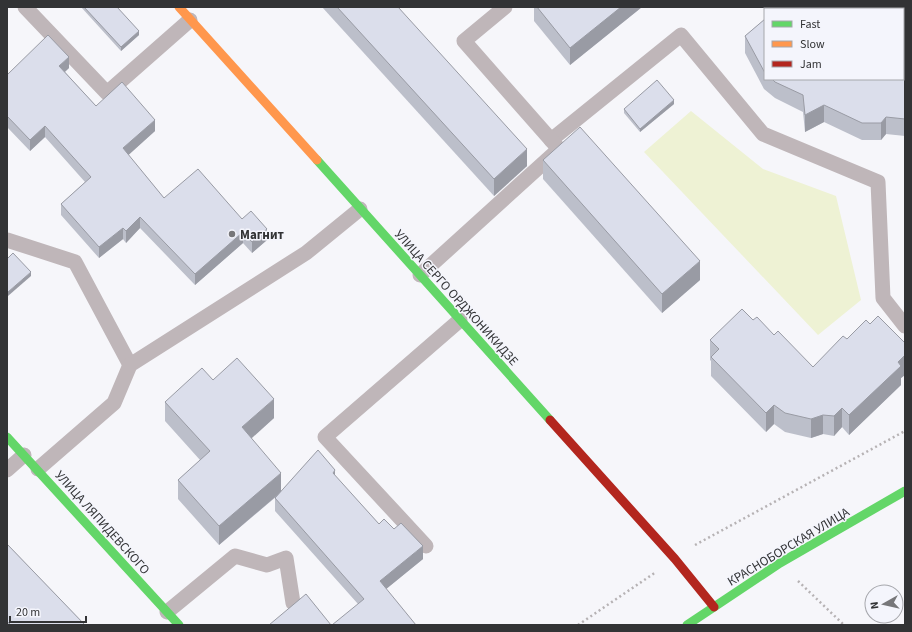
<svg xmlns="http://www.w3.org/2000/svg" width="912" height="632" font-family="'Source Sans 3',sans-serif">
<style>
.green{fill:#eef2d4}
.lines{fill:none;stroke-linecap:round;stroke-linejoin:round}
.path{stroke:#b6b2b4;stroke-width:2.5;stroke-dasharray:2 3;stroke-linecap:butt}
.lane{stroke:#bfb6b9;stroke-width:15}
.fast{stroke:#63d668;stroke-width:9}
.slow{stroke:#ff974d;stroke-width:9}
.jam{stroke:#b3261e;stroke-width:9}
.wall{fill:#bcbfca}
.shaded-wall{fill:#999ba4}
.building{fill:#dbdeeb;stroke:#999ba4}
.poi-dot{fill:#77777a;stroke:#f4f5fc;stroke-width:1.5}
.labels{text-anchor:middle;stroke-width:3;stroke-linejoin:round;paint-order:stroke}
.poi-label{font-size:13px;font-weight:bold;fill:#323335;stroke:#f4f5fc;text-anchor:start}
.street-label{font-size:13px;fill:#323335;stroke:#f4f5fc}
</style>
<rect width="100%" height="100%" fill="#f6f6fa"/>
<polygon class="green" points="691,111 763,169 836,196 861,300 818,335 644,152"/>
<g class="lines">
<g class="path">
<polyline points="695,545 905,431"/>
<polyline points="798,581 844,625"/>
<polyline points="578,625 656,572"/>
</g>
<g class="lane">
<polyline points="25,7 107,93 190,20"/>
<polyline points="551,140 681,35 763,134 878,182 883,298 905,326"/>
<polyline points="7,240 75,262 130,365"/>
<polyline points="420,275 559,149 464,41 505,7"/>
<polyline points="38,469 114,403 130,365 306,253 360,209"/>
<polyline points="7,470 24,455"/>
<polyline points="426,546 325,437 460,320"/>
<polyline points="167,612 235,556 267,565 286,558 293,603"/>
</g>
<g class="fast">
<polyline points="317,160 550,420"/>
<polyline points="7,437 179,625"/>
<polyline points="687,625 780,563 905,491"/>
</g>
<polyline class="slow" points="179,7 317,160"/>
<polyline class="jam" points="550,420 675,559 714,607"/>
</g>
<g class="wall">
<polygon points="81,7 117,7 139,35 121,51"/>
<polygon points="322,7 398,7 527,166 494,196"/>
<polygon points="534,7 642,7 570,65 534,21"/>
<polygon points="765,19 765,79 903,79 905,68 905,136 886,134 881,140 862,140 824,122 805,132 803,112 775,98 764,89 745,53 745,36"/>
<polygon points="69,68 65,72 96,106 155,131 128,155 164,198 242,219 267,240 252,253 243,243 195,285 140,228 126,243 123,239 99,258 61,215 61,204 85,182 45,137 30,151 7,127 7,75"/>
<polygon points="674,104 640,132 624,113 624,109"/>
<polygon points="543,160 700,280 662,313 543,179"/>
<polygon points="753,320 774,335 813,367 847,339 870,324 905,343 905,375 901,378 901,385 849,435 842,427 834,436 823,434 811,438 785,432 774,424 766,432 711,376 711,361 710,360 710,340"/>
<polygon points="165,402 274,418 251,438 281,491 335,476 379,524 423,559 386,589 358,604 275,511 275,498 277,496 219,545 178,499 178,480 200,460 165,421"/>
<polygon points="7,544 85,625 7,625"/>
</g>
<g class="shaded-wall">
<polygon points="621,7 642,7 570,65 570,48"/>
<polygon points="139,31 139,35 121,51 121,47"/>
<polygon points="69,57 69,68 59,77 59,66"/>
<polygon points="674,100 674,104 640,132 640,129"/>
<polygon points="824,105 824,122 805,132 805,115"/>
<polygon points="886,117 886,134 881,140 881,123"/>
<polygon points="155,120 155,131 123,160 123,148"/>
<polygon points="45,126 45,137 30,151 30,140"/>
<polygon points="527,149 527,166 494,196 494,179"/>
<polygon points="140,217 140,228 126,243 126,231"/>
<polygon points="123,228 123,239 99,258 99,247"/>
<polygon points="267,229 267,240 252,253 252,242"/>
<polygon points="243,232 243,243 195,285 195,274"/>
<polygon points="700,261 700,280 662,313 662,294"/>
<polygon points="31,272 31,276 8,296 8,292"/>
<polygon points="905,355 905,375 901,378 901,385 849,435 849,415 898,362"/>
<polygon points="274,399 274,418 242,447 242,427"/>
<polygon points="774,405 774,424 766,432 766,413"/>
<polygon points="842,408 842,427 834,436 834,416"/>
<polygon points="823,415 823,434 811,438 811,419"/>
<polygon points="335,470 335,483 333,473"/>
<polygon points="281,473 281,492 219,545 219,526"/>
<polygon points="423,546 423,559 380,594 380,581"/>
</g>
<g class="building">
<polygon points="84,7 117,7 139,31 121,47"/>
<polygon points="337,7 398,7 527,149 494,179"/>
<polygon points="537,7 621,7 570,48"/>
<polygon points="779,7 787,7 788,9 777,9"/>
<polygon points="765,19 765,73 745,36"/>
<polygon points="48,35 69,57 59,66 96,106 122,82 155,120 123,148 164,198 198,169 242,219 251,211 267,229 252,242 243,232 195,274 140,217 126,231 123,228 99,247 61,204 91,177 45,126 30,140 7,116 7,75"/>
<polygon points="903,68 905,68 905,119 886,117 881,123 862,123 824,105 805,115 803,95 775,82 772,79 903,79"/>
<polygon points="657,80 674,100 640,129 624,109"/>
<polygon points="580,127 700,261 662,294 543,160"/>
<polygon points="13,253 31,272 8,292 7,291 7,259"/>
<polygon points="742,309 753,320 757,317 774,335 778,331 813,367 843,336 847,339 866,320 870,324 878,316 905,343 905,355 898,362 901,366 849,415 842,408 834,416 823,415 811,419 785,413 774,405 766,413 711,357 719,349 710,340"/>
<polygon points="237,358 274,399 242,427 281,473 219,526 178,480 210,451 165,402 202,368 213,380"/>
<polygon points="318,450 335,470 333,473 379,524 384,519 394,529 401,523 423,546 380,581 416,625 332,625 364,599 275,498"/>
<polygon points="7,544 85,625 11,625 7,621"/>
<polygon points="306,594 331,625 269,625"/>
</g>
<circle class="poi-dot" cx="232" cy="234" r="4"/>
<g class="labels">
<g class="poi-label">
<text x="240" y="239">Магнит</text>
</g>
<g class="street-label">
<text transform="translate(457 297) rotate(48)" y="5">УЛИЦА СЕРГО ОРДЖОНИКИДЗЕ</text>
<text transform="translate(103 522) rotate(48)" y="5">УЛИЦА ЛЯПИДЕВСКОГО</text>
<text transform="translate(788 546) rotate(-31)" y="5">КРАСНОБОРСКАЯ УЛИЦА</text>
</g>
</g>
<rect width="912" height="632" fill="none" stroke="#323335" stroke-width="16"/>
<rect x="764" y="8" width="140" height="72" fill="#f4f5fc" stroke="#a6a7ac"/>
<rect x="772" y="21" width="20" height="6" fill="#63d668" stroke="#a6a7ac"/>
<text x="800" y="28" font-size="12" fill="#323335">Fast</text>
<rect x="772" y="41" width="20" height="6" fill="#ff974d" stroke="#a6a7ac"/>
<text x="800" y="48" font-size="12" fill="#323335">Slow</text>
<rect x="772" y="61" width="20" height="6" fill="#b3261e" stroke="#a6a7ac"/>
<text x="800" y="68" font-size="12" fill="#323335">Jam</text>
<g transform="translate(884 604) rotate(262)"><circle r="19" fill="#f4f5fc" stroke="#a6a7ac"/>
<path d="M0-3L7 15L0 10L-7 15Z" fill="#77777a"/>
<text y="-6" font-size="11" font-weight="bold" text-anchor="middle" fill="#323335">N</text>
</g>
<path d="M10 616v6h76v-6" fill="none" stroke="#323335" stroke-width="2"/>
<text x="16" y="616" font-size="12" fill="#323335" stroke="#f4f5fc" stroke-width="3" paint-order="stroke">20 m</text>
</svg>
